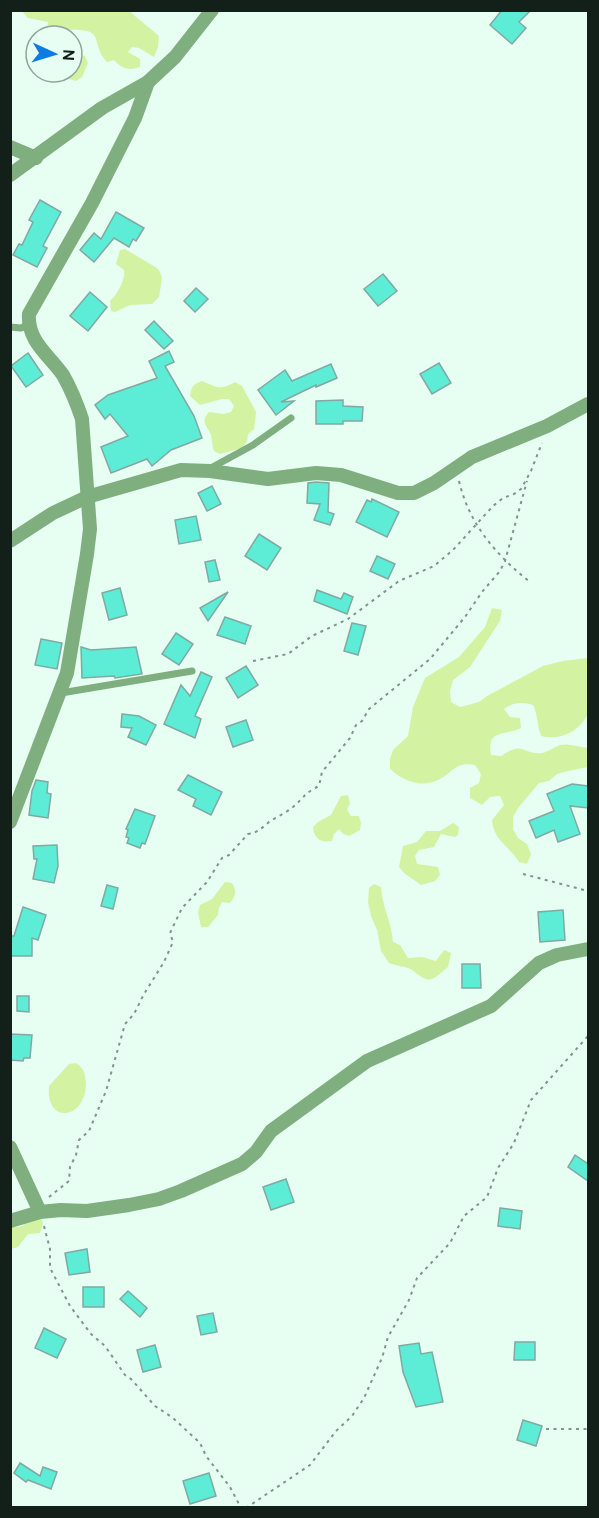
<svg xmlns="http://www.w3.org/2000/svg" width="599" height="1518" font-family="Overpass,sans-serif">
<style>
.green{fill:#d3f3a3}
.building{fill:#5dedd7;stroke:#80a9a1;stroke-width:1.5}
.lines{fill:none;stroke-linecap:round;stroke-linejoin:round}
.path{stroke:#81948a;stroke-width:2;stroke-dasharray:3 4.5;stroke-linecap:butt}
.service{stroke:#7fae7f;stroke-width:7}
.minor{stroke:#7fae7f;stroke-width:14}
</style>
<rect width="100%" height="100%" fill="#e7fef2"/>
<g class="green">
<path d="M 22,11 L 129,11 L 159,36 L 158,47 L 154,57 L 139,48 L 132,47 L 128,52 L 140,59 L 140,67 C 129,71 122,69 114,60 L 107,62 C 89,44 108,28 69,30 L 64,36 L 46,36 L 48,22 L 28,18 Z"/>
<polygon points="72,53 85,56 88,63 82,77 76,81 69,79 64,72 72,72"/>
<path d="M 125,249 L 157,268 L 160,272 L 162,278 L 159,297 L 152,304 L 130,305 L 115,312 L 111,311 L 110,301 C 117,295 126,279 124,270 L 116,264 L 120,250 Z"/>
<path d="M 202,381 C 217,387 220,391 235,382 L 242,386 L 256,412 L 254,429 L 248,434 L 247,442 L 242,448 L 220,454 L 214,451 C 212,446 212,440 211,435 C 207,425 200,422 209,412 L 224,414 L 231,412 L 234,406 L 229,399 L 222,399 L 200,405 L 190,396 C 191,387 193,384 202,381 Z"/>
<path d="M 492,608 L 502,610 L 500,621 L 470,667 L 453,680 L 450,691 L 451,702 L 460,707 L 479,702 L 487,696 L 543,666 L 563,661 L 588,658 C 589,667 591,709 588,714 C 579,732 560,741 541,736 C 537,725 538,715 533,705 C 522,702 514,702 504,709 L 510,717 L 520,718 L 521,728 C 506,736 486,728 491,755 L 501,756 C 524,740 522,755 542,753 C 548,752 554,747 560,745 C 570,743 579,747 588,748 L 588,767 L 568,771 L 557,774 L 549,781 L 539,783 L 518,808 L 513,817 L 513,829 L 518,838 L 527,844 L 531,854 L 527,864 L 519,862 C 509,845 494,842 492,820 L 504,805 L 500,796 L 490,797 L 482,805 L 470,798 L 470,788 L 479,783 L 481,774 L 475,765 C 455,761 454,772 438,780 C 421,788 403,781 390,769 L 390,759 L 393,750 L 408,736 L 413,707 L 425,678 L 459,657 L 485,627 Z"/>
<path d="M 348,795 L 350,803 L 347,810 L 351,816 L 359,816 L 361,823 L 360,830 L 349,836 L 343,834 L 339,829 L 334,834 L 332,841 C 321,843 314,839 313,827 L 318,822 L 331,815 L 341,796 Z"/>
<polygon points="453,823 459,827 458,835 455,837 441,834 434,847 419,850 415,856 417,864 438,867 440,875 435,881 421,885 404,873 399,867 403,846 417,842 426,831 440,831"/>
<path d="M 225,882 L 232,883 C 237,891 236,896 230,903 L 222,902 L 219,908 L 218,915 L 208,927 L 201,927 L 198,912 L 200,905 L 212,899 Z"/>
<path d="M 374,884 L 381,887 C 382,907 392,923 393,942 L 400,945 L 408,958 L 422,957 L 436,961 L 444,950 L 451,953 L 448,967 C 430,982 430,984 412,970 C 406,966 396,966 389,963 L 381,951 L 377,930 L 371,916 L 368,902 L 369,888 Z"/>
<path d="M 76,1063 C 84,1068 85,1074 86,1083 C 86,1120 45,1125 49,1086 L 69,1064 Z"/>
<path d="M 41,1218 L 43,1223 L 40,1233 L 28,1234 L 18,1247 L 11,1249 L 11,1227 C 18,1226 24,1229 27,1220 Z"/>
</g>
<g class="building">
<polygon points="502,10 531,10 519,22 526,28 512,44 490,25"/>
<polygon points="40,200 61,212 43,246 47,248 37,267 13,255 19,244 22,245 33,222 29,220"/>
<polygon points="116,212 144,228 136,241 133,239 129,247 114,238 94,262 80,250 94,233 101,239"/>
<polygon points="383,274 397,291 378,306 364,289"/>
<polygon points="196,288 208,299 195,312 184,301"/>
<polygon points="90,292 107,307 88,331 70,316"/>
<polygon points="154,321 173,341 164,349 145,330"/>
<polygon points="169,351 174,362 165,366 194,416 202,438 171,450 152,466 147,459 111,473 101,447 128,436 110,414 105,419 95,405 108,395 157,378 149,361"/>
<polygon points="28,353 43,375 26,387 11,366"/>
<polygon points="439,363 451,383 432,394 420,374"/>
<polygon points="331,364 337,378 316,387 316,385 281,402 294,401 276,415 258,390 285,370 292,381"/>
<polygon points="343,400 343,406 363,407 362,421 343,421 343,424 316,424 316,401"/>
<polygon points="316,482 329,483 328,512 334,514 330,525 314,520 320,504 307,503 308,483"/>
<polygon points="212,486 221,504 207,511 198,493"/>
<polygon points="372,499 399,512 387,537 356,522 367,500 371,502"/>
<polygon points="196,516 201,540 179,544 175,520"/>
<polygon points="259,534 281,548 267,570 245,556"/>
<polygon points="377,556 395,564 388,579 370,571"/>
<polygon points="215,560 220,580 209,582 205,562"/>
<polygon points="120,588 127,615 109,620 102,593"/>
<polygon points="317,590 341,599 344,593 353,597 347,614 314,601"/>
<polygon points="228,592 208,621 200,608"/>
<polygon points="225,617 251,626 245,644 217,635"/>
<polygon points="352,623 366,626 358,655 344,651"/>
<polygon points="176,633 193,644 179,665 162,654"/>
<polygon points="41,639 62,643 57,669 35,665"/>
<polygon points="81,647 91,650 136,647 142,674 115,678 114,676 82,678"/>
<polygon points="246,666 258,685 238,698 226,678"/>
<polygon points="201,672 212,677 195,716 201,719 195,738 164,724 181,685 190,696"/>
<polygon points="122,714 139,716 156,725 146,745 128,737 132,728 121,727"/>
<polygon points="246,720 253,740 233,747 226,727"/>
<polygon points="188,775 222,792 211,815 193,806 196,799 178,790"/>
<polygon points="36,780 48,782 47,793 51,794 48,818 29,815 32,791"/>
<polygon points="572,784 588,786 588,808 570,806 580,834 558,842 554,830 536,838 529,821 554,811 547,794"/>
<polygon points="135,809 155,816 145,844 142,843 140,848 127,843 129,838 126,837 128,830 126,829"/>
<polygon points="57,845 58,866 54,883 33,879 37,859 34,859 33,846"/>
<polygon points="107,885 118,888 113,909 101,906"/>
<polygon points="23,907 46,915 38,940 32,938 32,956 10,956 10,936 14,936"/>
<polygon points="563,910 565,940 540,942 538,912"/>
<polygon points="462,964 480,964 481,988 462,988"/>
<polygon points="17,996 29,996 29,1012 17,1011"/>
<polygon points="10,1034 32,1035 30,1058 24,1058 23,1061 10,1060"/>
<polygon points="575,1155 588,1164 588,1181 568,1167"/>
<polygon points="286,1179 294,1202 271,1210 263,1187"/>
<polygon points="500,1208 522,1211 520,1229 498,1226"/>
<polygon points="87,1249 90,1272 69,1275 65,1253"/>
<rect x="83" y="1287" width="21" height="20"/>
<polygon points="128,1291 147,1308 140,1317 120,1299"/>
<polygon points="213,1313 217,1332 201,1335 197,1316"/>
<polygon points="44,1328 66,1339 57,1358 35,1348"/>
<polygon points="515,1342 535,1342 535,1360 514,1360"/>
<polygon points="419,1343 421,1354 432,1352 443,1402 416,1407 403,1372 399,1346"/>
<polygon points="155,1345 161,1367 143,1372 137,1350"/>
<polygon points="523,1420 542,1426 536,1446 517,1440"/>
<polygon points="20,1463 40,1476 43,1467 57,1472 51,1489 28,1480 26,1482 14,1473"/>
<polygon points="209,1473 216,1496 190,1504 183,1481"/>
</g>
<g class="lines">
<g class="path">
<path d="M 459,481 C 469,524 496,555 530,582"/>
<polyline points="253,661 288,654 312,636 348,619 399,581 434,566 453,550 493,506 503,498 514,494 521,489 531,471 542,443"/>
<polyline points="523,874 588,891"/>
<path d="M 49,1197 L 69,1181 L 70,1167 L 76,1155 L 79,1140 L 89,1131 L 106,1091 L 125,1024 L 134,1014 L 144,994 L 164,962 L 173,942 L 170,933 L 182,908 L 207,882 L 222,858 L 229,855 L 248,834 C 259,833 263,826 272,820 C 279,816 287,812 293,807 C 305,797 303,794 319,786 L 322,772 L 350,738 L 356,725 L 362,721 L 369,709 L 430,659 L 465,617 L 482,592 L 500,571 L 505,561 L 527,481"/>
<polyline points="44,1226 50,1249 50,1268 70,1306 91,1334 105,1346 125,1375 131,1379 155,1406 173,1418 200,1443 206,1456 230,1487 241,1508"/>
<polyline points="546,1429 588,1429"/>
<polyline points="246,1508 310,1465 336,1431 352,1416 364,1398 382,1358 388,1337 409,1300 417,1278 450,1243 464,1216 487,1197 498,1168 514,1143 531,1100 588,1036"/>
</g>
<g class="service">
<polyline points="10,327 21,328 28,325"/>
<polyline points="209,469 253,445 291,418"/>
<polyline points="61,693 192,671"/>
</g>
<g class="minor">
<polyline points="10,147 36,158"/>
<polyline points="10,175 102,108 148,82 175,57 212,10"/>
<polyline points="10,541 53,513 87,497 181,470 210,471 268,479 316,473 341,475 398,493 414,493 434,483 472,457 547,426 588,404"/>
<path d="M 10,822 L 67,673 L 87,554 L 90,529 L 82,419 C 77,404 71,389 63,375 C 49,355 27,341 29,314 L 92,203 L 135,118 L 148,82"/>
<polyline points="10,1147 40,1212"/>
<polyline points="10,1221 40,1212 61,1210 87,1211 129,1205 159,1199 181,1191 242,1164 256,1152 271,1131 367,1061 491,1006 539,963 557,955 588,949"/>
</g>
</g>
<rect width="599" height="1518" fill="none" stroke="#13201a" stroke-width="24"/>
<g transform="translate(54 54) rotate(94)"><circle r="28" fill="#e7fef2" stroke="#92a59c" stroke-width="1.5"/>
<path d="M0-4.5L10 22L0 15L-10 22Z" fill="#0c7be2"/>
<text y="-9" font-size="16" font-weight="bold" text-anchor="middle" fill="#13201a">N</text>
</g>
</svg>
